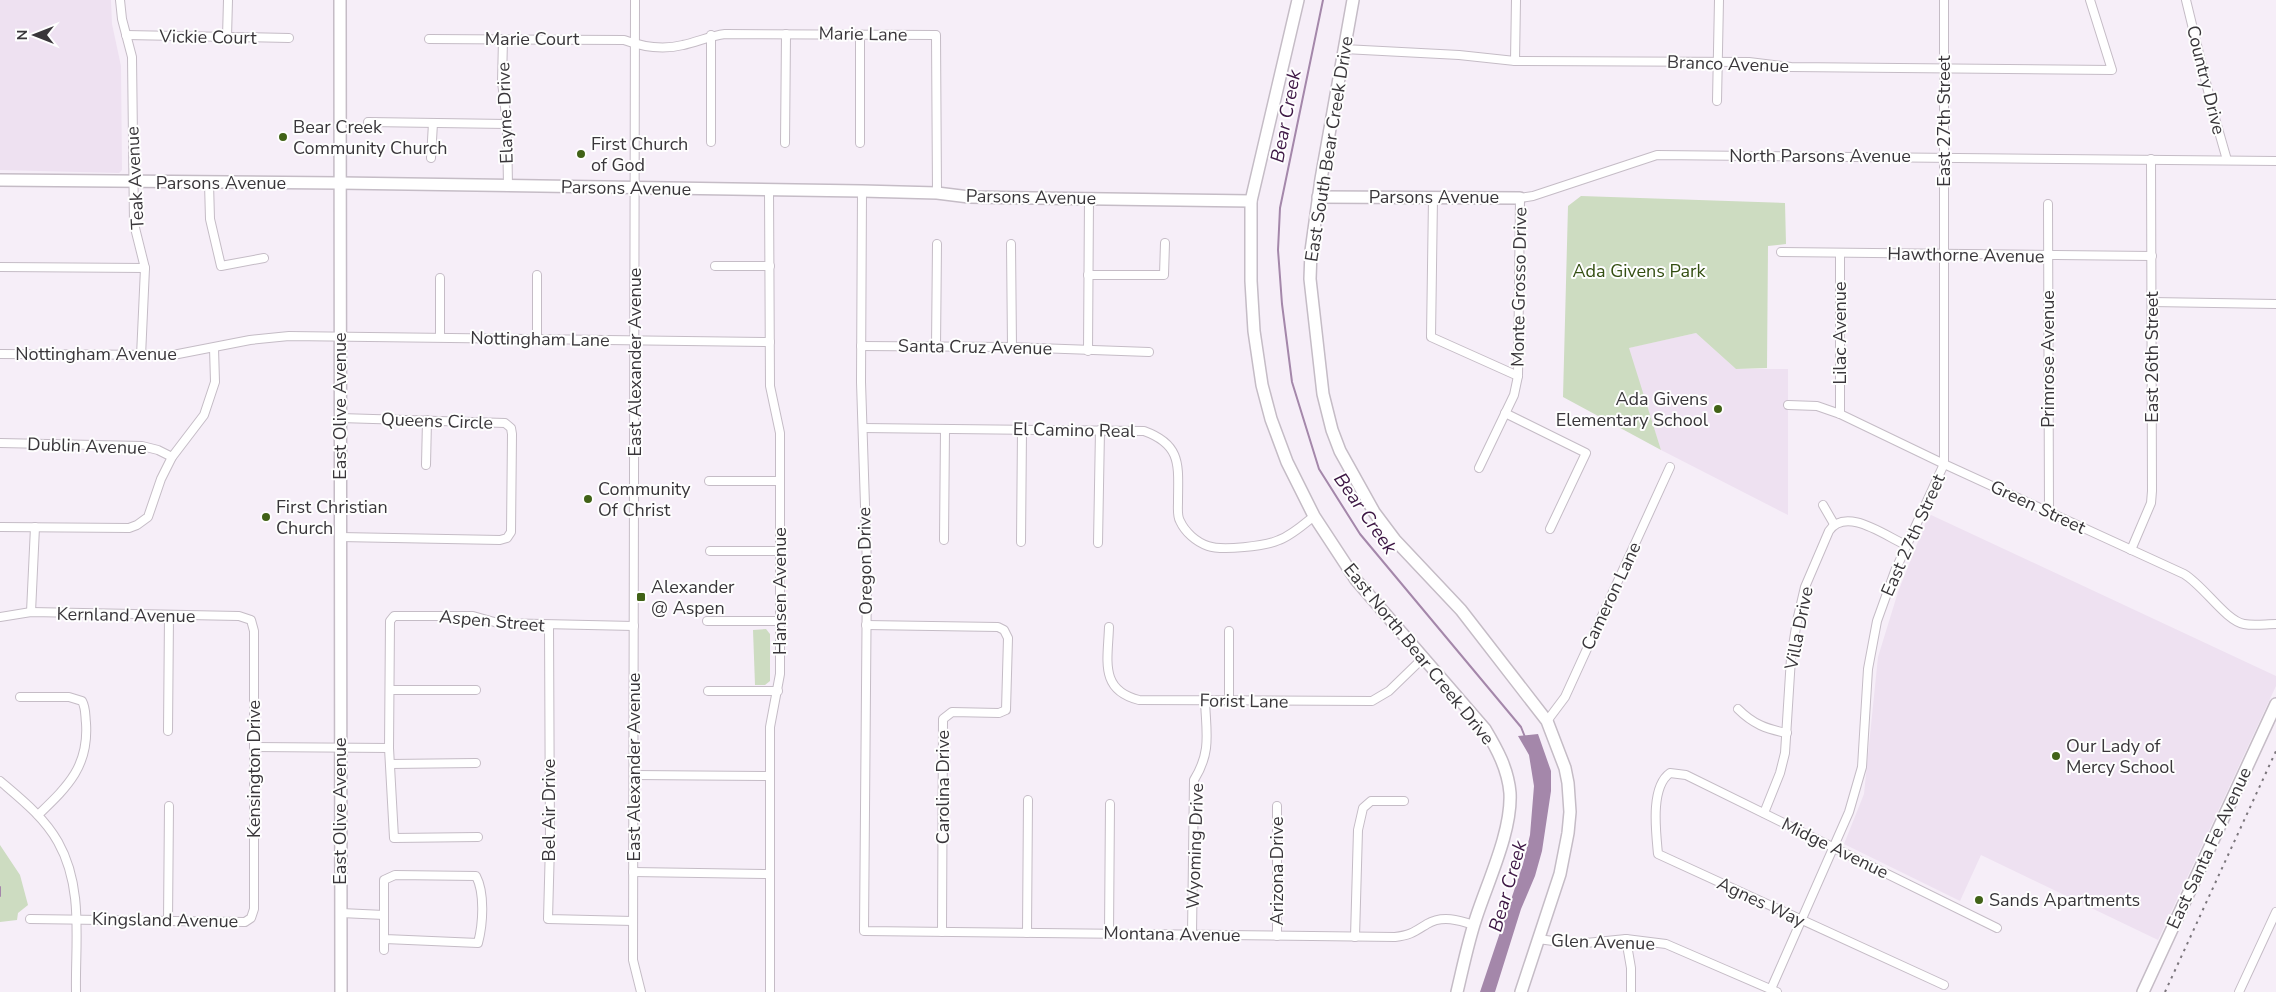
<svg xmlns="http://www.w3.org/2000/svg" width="2276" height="992" font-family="'Nunito Sans',sans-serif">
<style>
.built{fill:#eee1f1}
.green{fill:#cddcc1}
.water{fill:#a487aa}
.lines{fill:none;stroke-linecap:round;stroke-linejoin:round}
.stream{stroke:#a487aa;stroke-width:2}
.street-casing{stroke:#c5bcc6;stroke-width:10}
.secondary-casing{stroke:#c5bcc6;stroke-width:14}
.street{stroke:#fff;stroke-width:8}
.secondary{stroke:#fff;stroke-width:11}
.rail{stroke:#7b767c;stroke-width:2;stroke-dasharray:2.5 5;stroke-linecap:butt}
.poi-dot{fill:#416217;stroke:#fefefe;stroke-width:2}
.labels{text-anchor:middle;stroke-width:4;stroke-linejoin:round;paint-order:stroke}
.street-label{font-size:18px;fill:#39363a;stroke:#fefefe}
.poi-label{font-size:18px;fill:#39363a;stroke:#fefefe;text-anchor:start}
.park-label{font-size:18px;fill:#334e11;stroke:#fefefe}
.water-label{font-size:19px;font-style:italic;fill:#3d1644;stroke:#fefefe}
</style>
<rect width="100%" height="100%" fill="#f6eef8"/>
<g class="built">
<polygon points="0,0 111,0 112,24 121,66 122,170 119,173 0,170"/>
<polygon points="1696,333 1736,369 1788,369 1788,515 1661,450 1628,348"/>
<polygon points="1929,514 2276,676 2276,686 2158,940 1981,855 1960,901 1844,844 1864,794 1878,657 1898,592"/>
</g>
<g class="green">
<polygon points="1581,196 1785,203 1786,244 1768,246 1767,368 1736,369 1696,333 1629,348 1661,450 1563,397 1568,206"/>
<polygon points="766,629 770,634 770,681 765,685 755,685 753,630"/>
<polygon points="0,845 20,875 28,905 18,913 17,920 0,922"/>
</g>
<polygon class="water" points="1538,734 1551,771 1551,791 1542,851 1535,876 1521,909 1495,992 1480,992 1523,864 1530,835 1534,786 1529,755 1518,736"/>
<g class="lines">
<g class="stream">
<polyline points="1323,0 1280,208 1278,250 1282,304 1292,382 1319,469 1360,534 1521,727 1525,737"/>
<polyline points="0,887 0,896"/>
</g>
<g class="street-casing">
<g id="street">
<polyline points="120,0 122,19 132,57 134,224 145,268 141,356"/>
<polyline points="635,0 633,960 641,992"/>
<polyline points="2186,0 2213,111 2227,160"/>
<polyline points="860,34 860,143"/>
<polyline points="126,35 289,38"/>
<polyline points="227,37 228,0"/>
<path d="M 429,39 L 624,40 C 643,47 663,50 683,45 C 697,42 710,36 725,34 L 936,35 L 937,193"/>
<polyline points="503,39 502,82 507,124 508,187"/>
<polyline points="1344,49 1459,55 1515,61 1749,62 1791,67 2112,70 2090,0"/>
<polyline points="1515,61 1516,0"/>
<polyline points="1717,101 1719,0"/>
<polyline points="368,122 507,124"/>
<polyline points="711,142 711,35"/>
<polyline points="785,143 786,34"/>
<polyline points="431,158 433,123"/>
<polyline points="209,183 210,219 221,266 264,258"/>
<polyline points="769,190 770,386 780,433 780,674 770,727 770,992"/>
<path d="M 862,191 L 861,382 L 867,567 L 864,931 L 1395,937 C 1411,935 1414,932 1427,924 C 1442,915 1459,920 1474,925"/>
<polyline points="1433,197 1431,337 1518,376"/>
<polyline points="2048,204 2049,513"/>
<polyline points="1011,244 1012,347"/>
<polyline points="1781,252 2152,256"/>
<polyline points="1840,253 1840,414"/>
<polyline points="715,266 770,266"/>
<polyline points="0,267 145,268"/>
<polyline points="537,275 537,338"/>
<polyline points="1088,275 1164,275 1165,243"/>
<polyline points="440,278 440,337"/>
<polyline points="2152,302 2276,304"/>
<polyline points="861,346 1012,347 1149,352"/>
<polyline points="936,347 937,244"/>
<polyline points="1088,351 1089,199"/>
<polyline points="0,354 173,355 250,340 289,336 770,342"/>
<path d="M 1788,405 L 1817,406 L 1840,414 L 1944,464 L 2184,574 C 2204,586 2226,621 2244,624 C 2254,626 2266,624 2276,624"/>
<polyline points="1505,413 1586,453 1550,529"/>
<path d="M 863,428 L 1144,431 C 1183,445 1178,467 1178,502 C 1178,508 1177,516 1180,521 C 1185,532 1196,542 1208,546 C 1222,551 1266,546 1279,540 C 1292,535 1303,525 1314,516"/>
<polyline points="0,443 142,446 158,450 172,457"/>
<polyline points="426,465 427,420"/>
<polyline points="1479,468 1514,395 1518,376 1520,198 1533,196 1657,155 2276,161"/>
<polyline points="709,481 780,481"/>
<polyline points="1823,505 1834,524"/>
<polyline points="0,527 129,528 137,525 148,517 161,479 172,457 204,415 215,382 214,348"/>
<polyline points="340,537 500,540 507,538 511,532 512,434 511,428 505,423 340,418"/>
<polyline points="944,540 945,429"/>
<polyline points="1021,542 1022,430"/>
<polyline points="1098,543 1100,430"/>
<polyline points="2131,550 2151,503 2152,491 2151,159"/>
<polyline points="710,551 780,551"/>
<polyline points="31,612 35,527"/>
<polyline points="0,617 31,612 239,616 251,620 254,631 254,909 251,918 245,922 30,919"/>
<polyline points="707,621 780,621"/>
<polyline points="549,625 550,844 548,919 633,921"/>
<polyline points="866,625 998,627 1004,630 1008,638 1006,710 999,713 952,712 943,719 942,932"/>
<path d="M 1109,627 C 1108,660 1099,690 1139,700 L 1372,701 L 1389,691 L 1422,659"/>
<polyline points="390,690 476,690"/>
<polyline points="708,691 778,691"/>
<path d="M 20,697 L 69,697 L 82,701 C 86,708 85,715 86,723 C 89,767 67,787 38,815"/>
<polyline points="1229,700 1229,631"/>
<path d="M 1738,709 C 1753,724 1766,729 1787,733"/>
<polyline points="1547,721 1565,697 1670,467"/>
<polyline points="168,731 169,615"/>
<polyline points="254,747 389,748"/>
<polyline points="390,764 476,763"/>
<polyline points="634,775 769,776"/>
<path d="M 0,781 C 21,799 44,817 58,842 C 84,888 75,942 76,992"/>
<polyline points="1277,806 1277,936"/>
<path d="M 1764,813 L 1780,773 L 1785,753 L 1791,658 L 1797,621 L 1805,587 L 1829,531 C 1846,506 1885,536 1906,545"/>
<polyline points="478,837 394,838 389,748 390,621 394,616 473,616 498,623 634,626"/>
<polyline points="633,872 769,874"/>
<polyline points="341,913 384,915"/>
<polyline points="168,921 169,806"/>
<polyline points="1027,933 1028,800"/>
<polyline points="1109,933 1110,804"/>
<path d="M 1192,935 L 1194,780 C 1212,751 1206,732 1205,700"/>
<polyline points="1355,937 1358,830 1363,808 1371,801 1404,801"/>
<polyline points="1538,939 1576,944 1626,939 1666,944 1777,992"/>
<polyline points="1626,939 1631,968 1631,992"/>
<path d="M 384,950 L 384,880 L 395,875 L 476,876 C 485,893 483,924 478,943 L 385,939"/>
<path d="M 1944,985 L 1658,854 C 1656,832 1650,787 1670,773 L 1686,775 L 1997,928"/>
<polyline points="1771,989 1849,812 1862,767 1868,669 1877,621 1895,571 1944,464 1944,0"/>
<polyline points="2239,992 2276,912"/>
</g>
</g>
<g class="secondary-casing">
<g id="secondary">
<polyline points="340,0 341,992"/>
<path d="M 1298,0 L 1251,201 L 1251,281 L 1254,331 L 1262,385 L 1271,419 L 1287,462 L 1314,516 L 1356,580 L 1485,729 C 1497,749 1508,769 1510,793 C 1512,831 1488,881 1476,918 C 1468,942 1463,967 1457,992"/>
<polyline points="1353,0 1321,179 1311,251 1310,279 1323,394 1332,430 1340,451 1374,512 1395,540 1461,610 1547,721 1565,768 1568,783 1570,812 1568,833 1560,874 1521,992"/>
<polyline points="0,180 340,183 862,191 937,193 969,197 1251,201"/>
<polyline points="1318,197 1520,198"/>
<polyline points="2143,992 2276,704"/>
</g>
</g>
<use href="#street" class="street"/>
<use href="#secondary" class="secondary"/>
<polyline class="rail" points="2165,992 2276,751"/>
</g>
<g class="poi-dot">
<circle cx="283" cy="137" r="5"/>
<circle cx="581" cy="154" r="5"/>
<circle cx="1718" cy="409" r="5"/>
<circle cx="588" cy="499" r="5"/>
<circle cx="266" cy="517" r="5"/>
<rect x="636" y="592" width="10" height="10" rx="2.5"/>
<circle cx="2056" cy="756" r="5"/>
<circle cx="1979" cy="900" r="5"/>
</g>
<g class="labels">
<g class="street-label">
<text transform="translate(863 34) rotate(1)" y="6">Marie Lane</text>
<text transform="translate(208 37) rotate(1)" y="6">Vickie Court</text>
<text x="532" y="45">Marie Court</text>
<text transform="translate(1728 64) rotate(2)" y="6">Branco Avenue</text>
<text transform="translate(2206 80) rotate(76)" y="6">Country Drive</text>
<text transform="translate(505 113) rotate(-92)" y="6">Elayne Drive</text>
<text transform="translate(1944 121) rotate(-90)" y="6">East 27th Street</text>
<text transform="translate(1329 149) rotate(-81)" y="6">East South Bear Creek Drive</text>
<text x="1820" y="162">North Parsons Avenue</text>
<text transform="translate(135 178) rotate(-93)" y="6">Teak Avenue</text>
<text x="221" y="189">Parsons Avenue</text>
<text transform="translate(626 188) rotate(1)" y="6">Parsons Avenue</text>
<text transform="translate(1031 197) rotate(1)" y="6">Parsons Avenue</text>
<text x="1434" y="203">Parsons Avenue</text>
<text transform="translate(1966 255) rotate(1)" y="6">Hawthorne Avenue</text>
<text transform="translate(1519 287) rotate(-89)" y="6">Monte Grosso Drive</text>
<text transform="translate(1840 333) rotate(-90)" y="6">Lilac Avenue</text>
<text transform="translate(540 339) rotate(1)" y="6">Nottingham Lane</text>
<text transform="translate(975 347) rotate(1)" y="6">Santa Cruz Avenue</text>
<text x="96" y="360">Nottingham Avenue</text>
<text transform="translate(2152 357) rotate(-90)" y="6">East 26th Street</text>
<text transform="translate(2048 359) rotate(-90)" y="6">Primrose Avenue</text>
<text transform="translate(635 362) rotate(-90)" y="6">East Alexander Avenue</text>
<text transform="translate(340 406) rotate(-90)" y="6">East Olive Avenue</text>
<text transform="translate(437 421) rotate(2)" y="6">Queens Circle</text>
<text transform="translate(1074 430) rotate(1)" y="6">El Camino Real</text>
<text transform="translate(87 446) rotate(2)" y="6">Dublin Avenue</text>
<text transform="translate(2038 507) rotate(25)" y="6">Green Street</text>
<text transform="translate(1913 535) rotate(-66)" y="6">East 27th Street</text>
<text transform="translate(865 561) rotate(-91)" y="6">Oregon Drive</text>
<text transform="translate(780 591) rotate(-90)" y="6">Hansen Avenue</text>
<text transform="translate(1611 596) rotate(-65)" y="6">Cameron Lane</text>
<text transform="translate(126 615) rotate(1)" y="6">Kernland Avenue</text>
<text transform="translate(492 621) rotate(5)" y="6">Aspen Street</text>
<text transform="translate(1799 628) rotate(-79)" y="6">Villa Drive</text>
<text transform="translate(1419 654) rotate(51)" y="6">East North Bear Creek Drive</text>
<text transform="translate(1244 701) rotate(1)" y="6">Forist Lane</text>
<text transform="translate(634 767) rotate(-90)" y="6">East Alexander Avenue</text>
<text transform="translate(254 769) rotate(-90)" y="6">Kensington Drive</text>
<text transform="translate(943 787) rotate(-90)" y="6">Carolina Drive</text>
<text transform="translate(549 810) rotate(-90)" y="6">Bel Air Drive</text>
<text transform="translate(340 811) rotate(-90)" y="6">East Olive Avenue</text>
<text transform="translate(1195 846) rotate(-88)" y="6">Wyoming Drive</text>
<text transform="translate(1835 848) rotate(26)" y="6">Midge Avenue</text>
<text transform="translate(2209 848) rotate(-65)" y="6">East Santa Fe Avenue</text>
<text transform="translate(1277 871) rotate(-90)" y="6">Arizona Drive</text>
<text transform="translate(1761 902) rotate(25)" y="6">Agnes Way</text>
<text transform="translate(165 920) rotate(1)" y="6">Kingsland Avenue</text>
<text transform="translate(1172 934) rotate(1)" y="6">Montana Avenue</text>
<text transform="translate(1603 942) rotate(2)" y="6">Glen Avenue</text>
</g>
<g class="poi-label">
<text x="293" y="133">Bear Creek<tspan x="293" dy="21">Community Church</tspan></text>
<text x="591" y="150">First Church<tspan x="591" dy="21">of God</tspan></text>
<text x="1708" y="405" text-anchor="end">Ada Givens<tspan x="1708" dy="21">Elementary School</tspan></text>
<text x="598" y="495">Community<tspan x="598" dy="21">Of Christ</tspan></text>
<text x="276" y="513">First Christian<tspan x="276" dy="21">Church</tspan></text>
<text x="651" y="593">Alexander<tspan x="651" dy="21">@ Aspen</tspan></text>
<text x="2066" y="752">Our Lady of<tspan x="2066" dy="21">Mercy School</tspan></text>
<text x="1989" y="906">Sands Apartments</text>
</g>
<g class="park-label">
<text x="1639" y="277">Ada Givens Park</text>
</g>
<g class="water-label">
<text transform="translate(1285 116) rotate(-79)" y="7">Bear Creek</text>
<text transform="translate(1366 513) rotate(55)" y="7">Bear Creek</text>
<text transform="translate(1507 886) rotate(-74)" y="7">Bear Creek</text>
</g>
</g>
<g transform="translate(35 35) rotate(270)" stroke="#fefefe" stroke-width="4" paint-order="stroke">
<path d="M0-4L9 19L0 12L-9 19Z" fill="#39363a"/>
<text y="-8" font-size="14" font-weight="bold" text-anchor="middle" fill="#39363a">N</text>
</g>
</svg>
